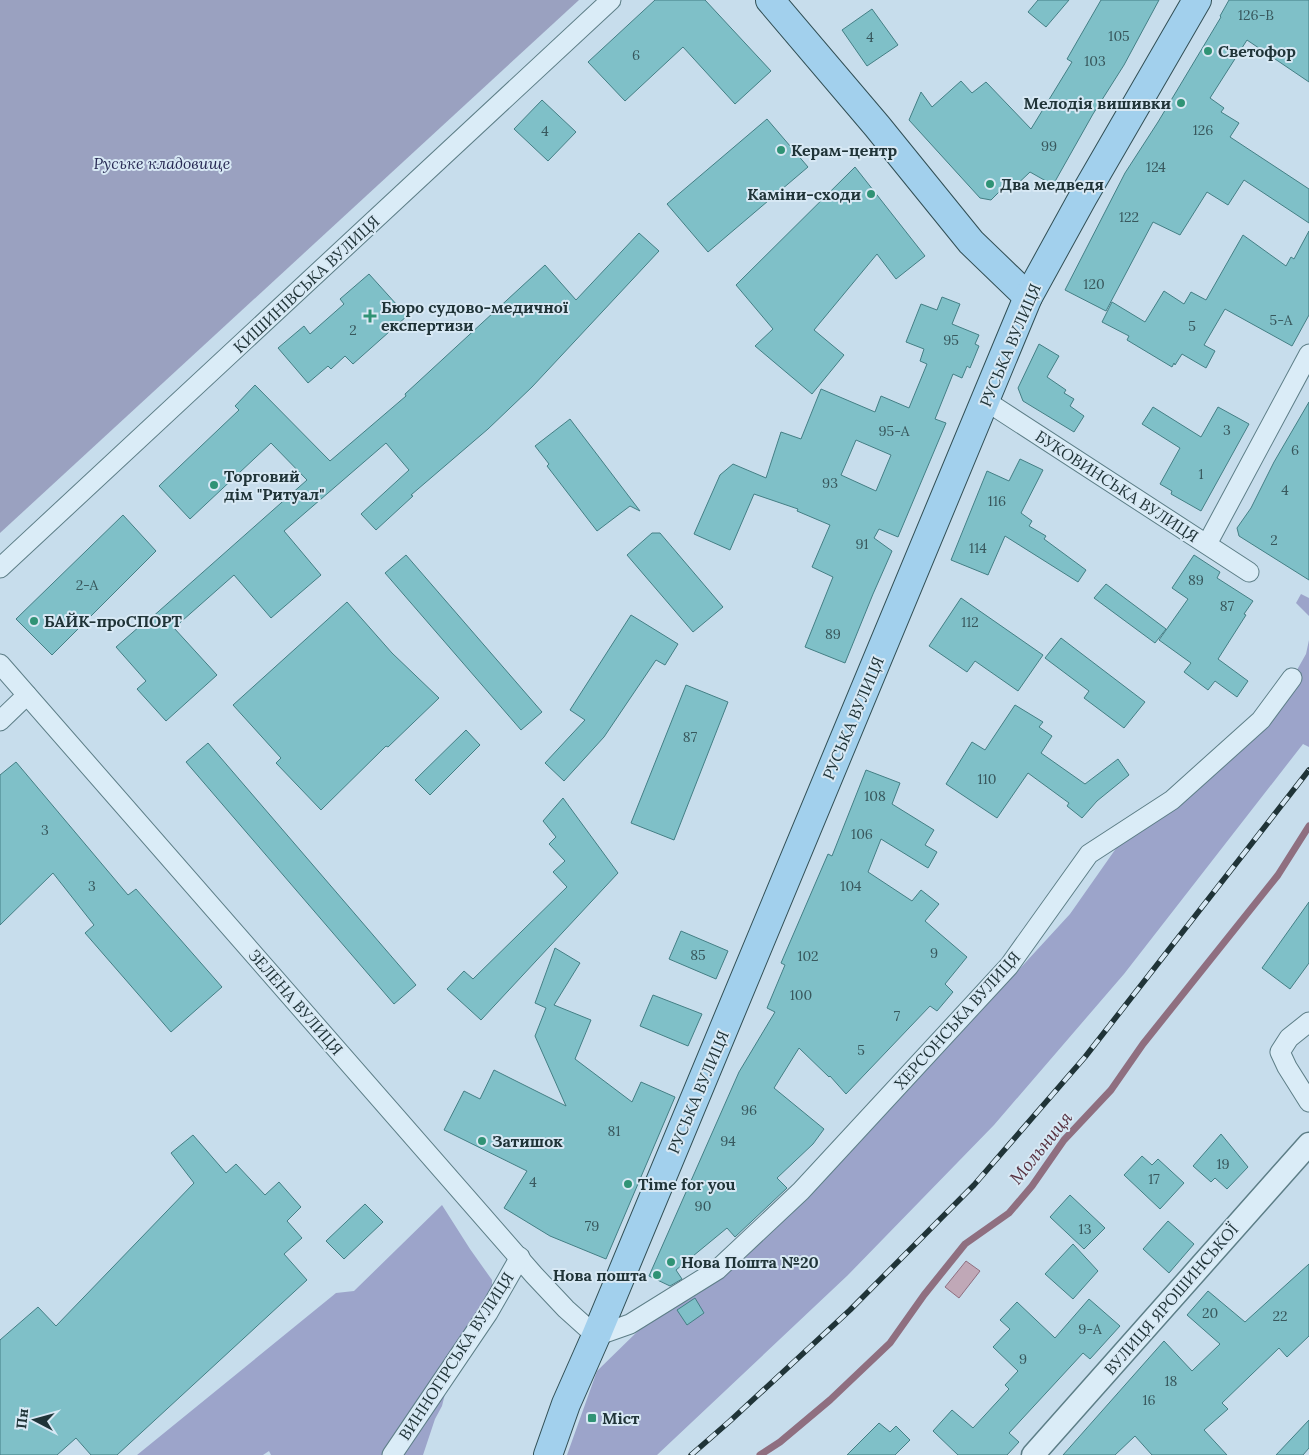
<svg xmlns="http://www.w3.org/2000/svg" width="1309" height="1455" font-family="Lora,serif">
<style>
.green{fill:#9ca4ca}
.cemetery{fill:#9aa1c0}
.water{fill:#c0a8b7;stroke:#8f6f80}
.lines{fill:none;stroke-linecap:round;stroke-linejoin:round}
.stream{stroke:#8f6f80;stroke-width:7}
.building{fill:#7fc0c8;stroke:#447f85;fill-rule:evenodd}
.minor-casing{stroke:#5d7e87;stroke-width:21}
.tertiary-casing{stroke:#5d7e87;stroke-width:25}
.primary-casing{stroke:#314f55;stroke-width:30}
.minor{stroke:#daecf7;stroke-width:19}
.tertiary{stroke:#daecf7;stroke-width:22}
.primary{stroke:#a2d0ed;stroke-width:28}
.rail-casing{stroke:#203438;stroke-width:5.5}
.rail{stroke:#d7e8f4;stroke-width:4;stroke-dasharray:11;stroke-linecap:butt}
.poi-dot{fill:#309375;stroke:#d7e8f4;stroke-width:2}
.labels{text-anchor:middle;stroke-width:4;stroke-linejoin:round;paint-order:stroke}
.number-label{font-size:14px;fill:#38575c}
.poi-label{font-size:16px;font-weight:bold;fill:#203438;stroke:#d7e8f4;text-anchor:start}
.park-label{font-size:16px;font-style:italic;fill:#282a54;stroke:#d7e8f4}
.street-label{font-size:16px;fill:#203438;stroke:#d7e8f4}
.water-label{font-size:18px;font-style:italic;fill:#57303f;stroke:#d7e8f4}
</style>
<rect width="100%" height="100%" fill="#c7ddec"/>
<g class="green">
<polygon points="1301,594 1309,598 1309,616 1296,603"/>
<polygon points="1309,640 1309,747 1303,744 1124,974 994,1125 848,1275 657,1455 567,1455 597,1371 640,1329 737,1266 861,1141 1070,914 1117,847 1267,723 1306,654"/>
<polygon points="442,1205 470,1249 492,1280 492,1303 447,1386 442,1406 435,1419 423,1455 271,1455 269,1451 263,1455 137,1455 336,1293 354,1291"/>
</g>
<polygon class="cemetery" points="0,0 579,0 0,533"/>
<polygon class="water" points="966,1261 980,1271 959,1298 945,1287"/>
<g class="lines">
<polyline class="stream" points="760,1455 780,1442 830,1400 890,1343 924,1295 965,1244 1009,1213 1032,1186 1064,1140 1111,1090 1143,1044 1278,875 1309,826"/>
</g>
<g class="building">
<polygon points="655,0 705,0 771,71 735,104 683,47 625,101 588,62"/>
<polygon points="1038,0 1069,0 1046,27 1028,12"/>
<polygon points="1101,0 1159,0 1124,65 1093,114 1053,185 1030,172 1010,191 1005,186 991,200 980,198 909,120 921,92 932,107 961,81 972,93 986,82 1031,129 1072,62 1067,59"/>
<polygon points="1229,0 1309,0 1309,82 1247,40 1210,98 1224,108 1221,112 1239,123 1230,137 1309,189 1309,223 1244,180 1228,205 1207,192 1180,235 1153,222 1106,311 1065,290 1125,173 1158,122 1221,17 1220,16"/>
<polygon points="872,9 898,45 867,66 842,30"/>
<polygon points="542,100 576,132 548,161 514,129"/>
<polygon points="767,119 808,167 708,252 667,204"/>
<polygon points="855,167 925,256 896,279 877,254 814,330 844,355 812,394 755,346 773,329 736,285"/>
<polygon points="1309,231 1309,315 1292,346 1225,309 1204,345 1215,351 1206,368 1182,354 1175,365 1174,363 1172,367 1127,340 1129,336 1102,322 1112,302 1145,322 1164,291 1184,304 1191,292 1206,300 1243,235 1286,266 1291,257 1294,259"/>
<polygon points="639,233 659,251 532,387 488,429 411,495 413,496 376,530 361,514 409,470 386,443 284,531 321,575 271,618 234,575 174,628 217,675 166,721 137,689 146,681 116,647 140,626 141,627 307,480 271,443 190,519 159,486 239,410 235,406 255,385 330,461 406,396 405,394 545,265 576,300"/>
<polygon points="369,274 407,316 353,364 345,356 331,369 328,366 308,383 278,348 304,326 310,334 344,304 340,299"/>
<path d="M 942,297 L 960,304 L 952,324 L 979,335 L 975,344 L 979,346 L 970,368 L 967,366 L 962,378 L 953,374 L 935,419 L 946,423 L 898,537 L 879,529 L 874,538 L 892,551 L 873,594 L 845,663 L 805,647 L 833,577 L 812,567 L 830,525 L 797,511 L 798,509 L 754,494 L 730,550 L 694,534 L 720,475 L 733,464 L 766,478 L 781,432 L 801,439 L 821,389 L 875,412 L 881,396 L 909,408 L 927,364 L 920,361 L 924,349 L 906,342 L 921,304 L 937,310 ZM 856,440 L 891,455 L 876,491 L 841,475 Z"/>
<polygon points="1039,344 1059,356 1047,377 1066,390 1064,393 1074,399 1070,406 1084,416 1074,432 1023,401 1018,388"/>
<polygon points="1309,402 1309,580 1239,536 1237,528 1251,508 1274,462"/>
<polygon points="1153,407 1201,437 1218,407 1249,424 1201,511 1171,494 1172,491 1160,484 1180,448 1142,424"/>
<polygon points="570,419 640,511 630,506 597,531 547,466 549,464 535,446"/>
<polygon points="1020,459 1043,470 1021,513 1032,521 1029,526 1046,536 1044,539 1086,570 1078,582 1005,536 988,575 951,560 987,471 1009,481"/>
<polygon points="123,515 156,551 52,655 16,619"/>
<polygon points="652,533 660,533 723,607 693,632 627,555"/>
<polygon points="406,555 542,712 521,730 385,573"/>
<polygon points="1194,555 1220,572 1217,578 1253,601 1244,614 1246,615 1218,659 1248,681 1237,697 1215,681 1208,690 1184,672 1191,663 1159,640 1188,599 1172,588"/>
<polygon points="1106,584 1166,629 1155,643 1094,598"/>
<polygon points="961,598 1043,655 1018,691 975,661 967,672 929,646"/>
<polygon points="347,602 392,653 439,698 388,747 386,746 321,810 276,763 281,758 233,705"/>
<polygon points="631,615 678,644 665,665 656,660 604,737 564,781 545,763 585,720 570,710"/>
<polygon points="1061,638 1145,702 1124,728 1084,698 1089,691 1045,658"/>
<polygon points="686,685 728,702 674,840 631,823"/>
<polygon points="1015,705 1043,722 1039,727 1052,736 1041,753 1085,784 1118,759 1129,775 1097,801 1082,818 1067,806 1069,803 1028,773 997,818 946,784 972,742 985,750"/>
<polygon points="466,730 480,745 430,795 415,780"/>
<polygon points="208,743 416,985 394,1004 186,762"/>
<polygon points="16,762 128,895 136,889 222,987 171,1032 85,933 94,925 53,873 0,925 0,775"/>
<polygon points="866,770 900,783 892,804 934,830 925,845 937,852 928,868 881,839 868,872 912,901 921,890 939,904 925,921 967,957 945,984 953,992 937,1011 930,1006 846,1094 830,1076 829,1077 799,1048 774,1088 824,1129 813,1144 777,1178 787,1188 735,1237 727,1228 676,1270 682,1279 670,1286 649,1276 739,1072 775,1012 767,1008 785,965 781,963 828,854 832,856"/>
<polygon points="563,798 618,873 481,1020 447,989 464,971 473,979 567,887 553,872 565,861 549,844 556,837 543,821"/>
<polygon points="1309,902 1309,963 1290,989 1262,968"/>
<polygon points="681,931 728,951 716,979 669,959"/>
<polygon points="555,948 580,963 554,1005 591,1020 575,1059 632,1102 641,1082 675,1097 606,1259 550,1236 504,1208 527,1171 444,1130 464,1091 480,1099 494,1070 566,1106 535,1036 546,1008 535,1003"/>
<polygon points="653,995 702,1014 688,1046 640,1026"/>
<polygon points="1221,1134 1248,1167 1227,1189 1215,1178 1211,1182 1193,1166"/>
<polygon points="193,1135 226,1173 236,1164 265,1195 279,1182 301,1207 287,1221 302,1238 284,1254 307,1280 117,1455 91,1455 76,1438 57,1455 0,1455 0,1340 38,1307 56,1326 194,1183 171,1153"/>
<polygon points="1142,1156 1152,1165 1158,1159 1184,1183 1160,1209 1124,1175"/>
<polygon points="1070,1195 1105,1228 1084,1249 1050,1217"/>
<polygon points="365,1204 383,1222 344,1259 326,1241"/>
<polygon points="1168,1221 1194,1244 1169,1273 1143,1249"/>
<polygon points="1073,1244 1098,1271 1073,1299 1045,1274"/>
<polygon points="1309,1264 1309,1336 1287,1357 1279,1348 1222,1403 1228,1409 1204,1430 1227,1455 1152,1455 1135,1436 1115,1455 1063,1455 1164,1341 1192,1371 1220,1344 1187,1315 1208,1291 1245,1322"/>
<polygon points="695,1298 704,1313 687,1325 677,1310"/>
<polygon points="1089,1299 1120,1326 1090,1359 1083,1353 1009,1433 1019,1442 1007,1455 958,1455 933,1431 952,1410 973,1428 1009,1389 1005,1385 1018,1371 993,1347 1010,1329 1000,1320 1017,1302 1055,1338"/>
<polygon points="1309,1420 1309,1448 1303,1455 1276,1455"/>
<polygon points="879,1423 890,1432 896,1426 910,1440 895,1455 847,1455"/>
</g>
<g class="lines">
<g class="minor-casing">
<g id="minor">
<polyline points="986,401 1249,572"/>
<polyline points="1207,544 1309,354"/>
<polyline points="0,568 611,0"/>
<polyline points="0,664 534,1275 566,1309 596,1336 630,1324 717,1270 801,1191 1009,966 1089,854 1172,800 1261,720 1292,678"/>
<polyline points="0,721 27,695"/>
<polyline points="1309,1022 1289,1038 1280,1052 1287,1067 1309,1102"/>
<polyline points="392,1455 488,1313 520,1257"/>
</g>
</g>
<g class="tertiary-casing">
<polyline id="tertiary" points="1033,1455 1309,1144"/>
</g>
<g class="primary-casing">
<g id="primary">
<polyline points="770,0 877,126 971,242 1028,297"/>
<polyline points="548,1455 566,1404 596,1336 1028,297 1083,197 1197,0"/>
</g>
</g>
<use href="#minor" class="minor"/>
<use href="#tertiary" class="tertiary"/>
<use href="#primary" class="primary"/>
<g class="rail-casing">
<polyline id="rail" points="691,1455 730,1421 850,1310 974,1185 1085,1057 1309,770"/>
</g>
<use href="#rail" class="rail"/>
</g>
<g class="poi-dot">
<circle cx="1208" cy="51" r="5"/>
<circle cx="1181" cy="103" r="5"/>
<circle cx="781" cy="150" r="5"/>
<circle cx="990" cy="184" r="5"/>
<circle cx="871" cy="194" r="5"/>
<path d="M367.5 308.5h5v5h5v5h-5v5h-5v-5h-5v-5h5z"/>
<circle cx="214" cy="485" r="5"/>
<circle cx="34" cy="621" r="5"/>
<circle cx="482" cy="1141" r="5"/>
<circle cx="628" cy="1184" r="5"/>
<circle cx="671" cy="1262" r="5"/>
<circle cx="657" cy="1275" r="5"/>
<rect x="587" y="1413" width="10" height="10" rx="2.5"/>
</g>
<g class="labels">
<g class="number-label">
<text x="1256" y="20">126-В</text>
<text x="1119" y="41">105</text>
<text x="870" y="42">4</text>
<text x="636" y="60">6</text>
<text x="1095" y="66">103</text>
<text x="1203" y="135">126</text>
<text x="545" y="136">4</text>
<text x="1049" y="151">99</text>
<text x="1156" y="172">124</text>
<text x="1129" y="222">122</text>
<text x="1094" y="289">120</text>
<text x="1281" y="325">5-А</text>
<text x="1192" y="331">5</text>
<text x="353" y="335">2</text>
<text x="951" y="345">95</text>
<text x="1227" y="435">3</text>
<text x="894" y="436">95-А</text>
<text x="1295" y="455">6</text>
<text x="1201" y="479">1</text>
<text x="830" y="488">93</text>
<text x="1285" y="495">4</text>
<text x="997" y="506">116</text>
<text x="1274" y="545">2</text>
<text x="862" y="549">91</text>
<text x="978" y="553">114</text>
<text x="1196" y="585">89</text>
<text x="87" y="590">2-А</text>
<text x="1227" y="611">87</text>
<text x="970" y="627">112</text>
<text x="833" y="639">89</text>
<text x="690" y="742">87</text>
<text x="987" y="784">110</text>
<text x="875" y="801">108</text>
<text x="45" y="835">3</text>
<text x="862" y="839">106</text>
<text x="92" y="891">3</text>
<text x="851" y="891">104</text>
<text x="934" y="958">9</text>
<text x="698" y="960">85</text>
<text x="808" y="961">102</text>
<text x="801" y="1000">100</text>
<text x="897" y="1021">7</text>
<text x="861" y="1055">5</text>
<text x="749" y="1115">96</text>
<text x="614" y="1136">81</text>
<text x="728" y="1146">94</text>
<text x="1223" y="1169">19</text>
<text x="1154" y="1184">17</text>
<text x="533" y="1187">4</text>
<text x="703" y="1211">90</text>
<text x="592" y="1231">79</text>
<text x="1085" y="1234">13</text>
<text x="1210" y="1318">20</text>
<text x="1280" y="1321">22</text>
<text x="1090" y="1334">9-А</text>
<text x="1023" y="1364">9</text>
<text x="1171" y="1386">18</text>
<text x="1149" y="1405">16</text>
</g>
<g class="poi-label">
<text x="1218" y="57">Светофор</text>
<text x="1171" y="109" text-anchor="end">Мелодія вишивки</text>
<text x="791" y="156">Керам-центр</text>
<text x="1000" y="190">Два медведя</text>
<text x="861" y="200" text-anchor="end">Каміни-сходи</text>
<text x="381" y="313">Бюро судово-медичної<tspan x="381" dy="18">експертизи</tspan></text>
<text x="224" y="482">Торговий<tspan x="224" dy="18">дім "Ритуал"</tspan></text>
<text x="44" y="627">БАЙК-проСПОРТ</text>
<text x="492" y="1147">Затишок</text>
<text x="638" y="1190">Time for you</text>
<text x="681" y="1268">Нова Пошта №20</text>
<text x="647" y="1281" text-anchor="end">Нова пошта</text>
<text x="602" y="1424">Міст</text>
</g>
<g class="park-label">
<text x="162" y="169">Руське кладовище</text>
</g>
<g class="street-label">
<text transform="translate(306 284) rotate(-43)" y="6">КИШИНІВСЬКА ВУЛИЦЯ</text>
<text transform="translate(1010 345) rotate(-67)" y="6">РУСЬКА ВУЛИЦЯ</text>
<text transform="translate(1117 486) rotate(33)" y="6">БУКОВИНСЬКА ВУЛИЦЯ</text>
<text transform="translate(853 718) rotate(-67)" y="6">РУСЬКА ВУЛИЦЯ</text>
<text transform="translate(296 1002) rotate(49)" y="6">ЗЕЛЕНА ВУЛИЦЯ</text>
<text transform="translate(957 1020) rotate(-48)" y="6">ХЕРСОНСЬКА ВУЛИЦЯ</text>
<text transform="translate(698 1092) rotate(-67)" y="6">РУСЬКА ВУЛИЦЯ</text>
<text transform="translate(1171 1299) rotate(-49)" y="6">ВУЛИЦЯ ЯРОШИНСЬКОЇ</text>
<text transform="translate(456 1356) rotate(-57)" y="6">ВИННОГІРСЬКА ВУЛИЦЯ</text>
</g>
<g class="water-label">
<text transform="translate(1041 1148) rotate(-51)" y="6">Мольниця</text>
</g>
</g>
<g transform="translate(35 1420) rotate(276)" stroke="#d7e8f4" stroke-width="4" paint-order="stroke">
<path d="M0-4L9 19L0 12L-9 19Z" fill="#203438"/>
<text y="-8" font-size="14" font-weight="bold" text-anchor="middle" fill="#203438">Пн</text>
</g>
</svg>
